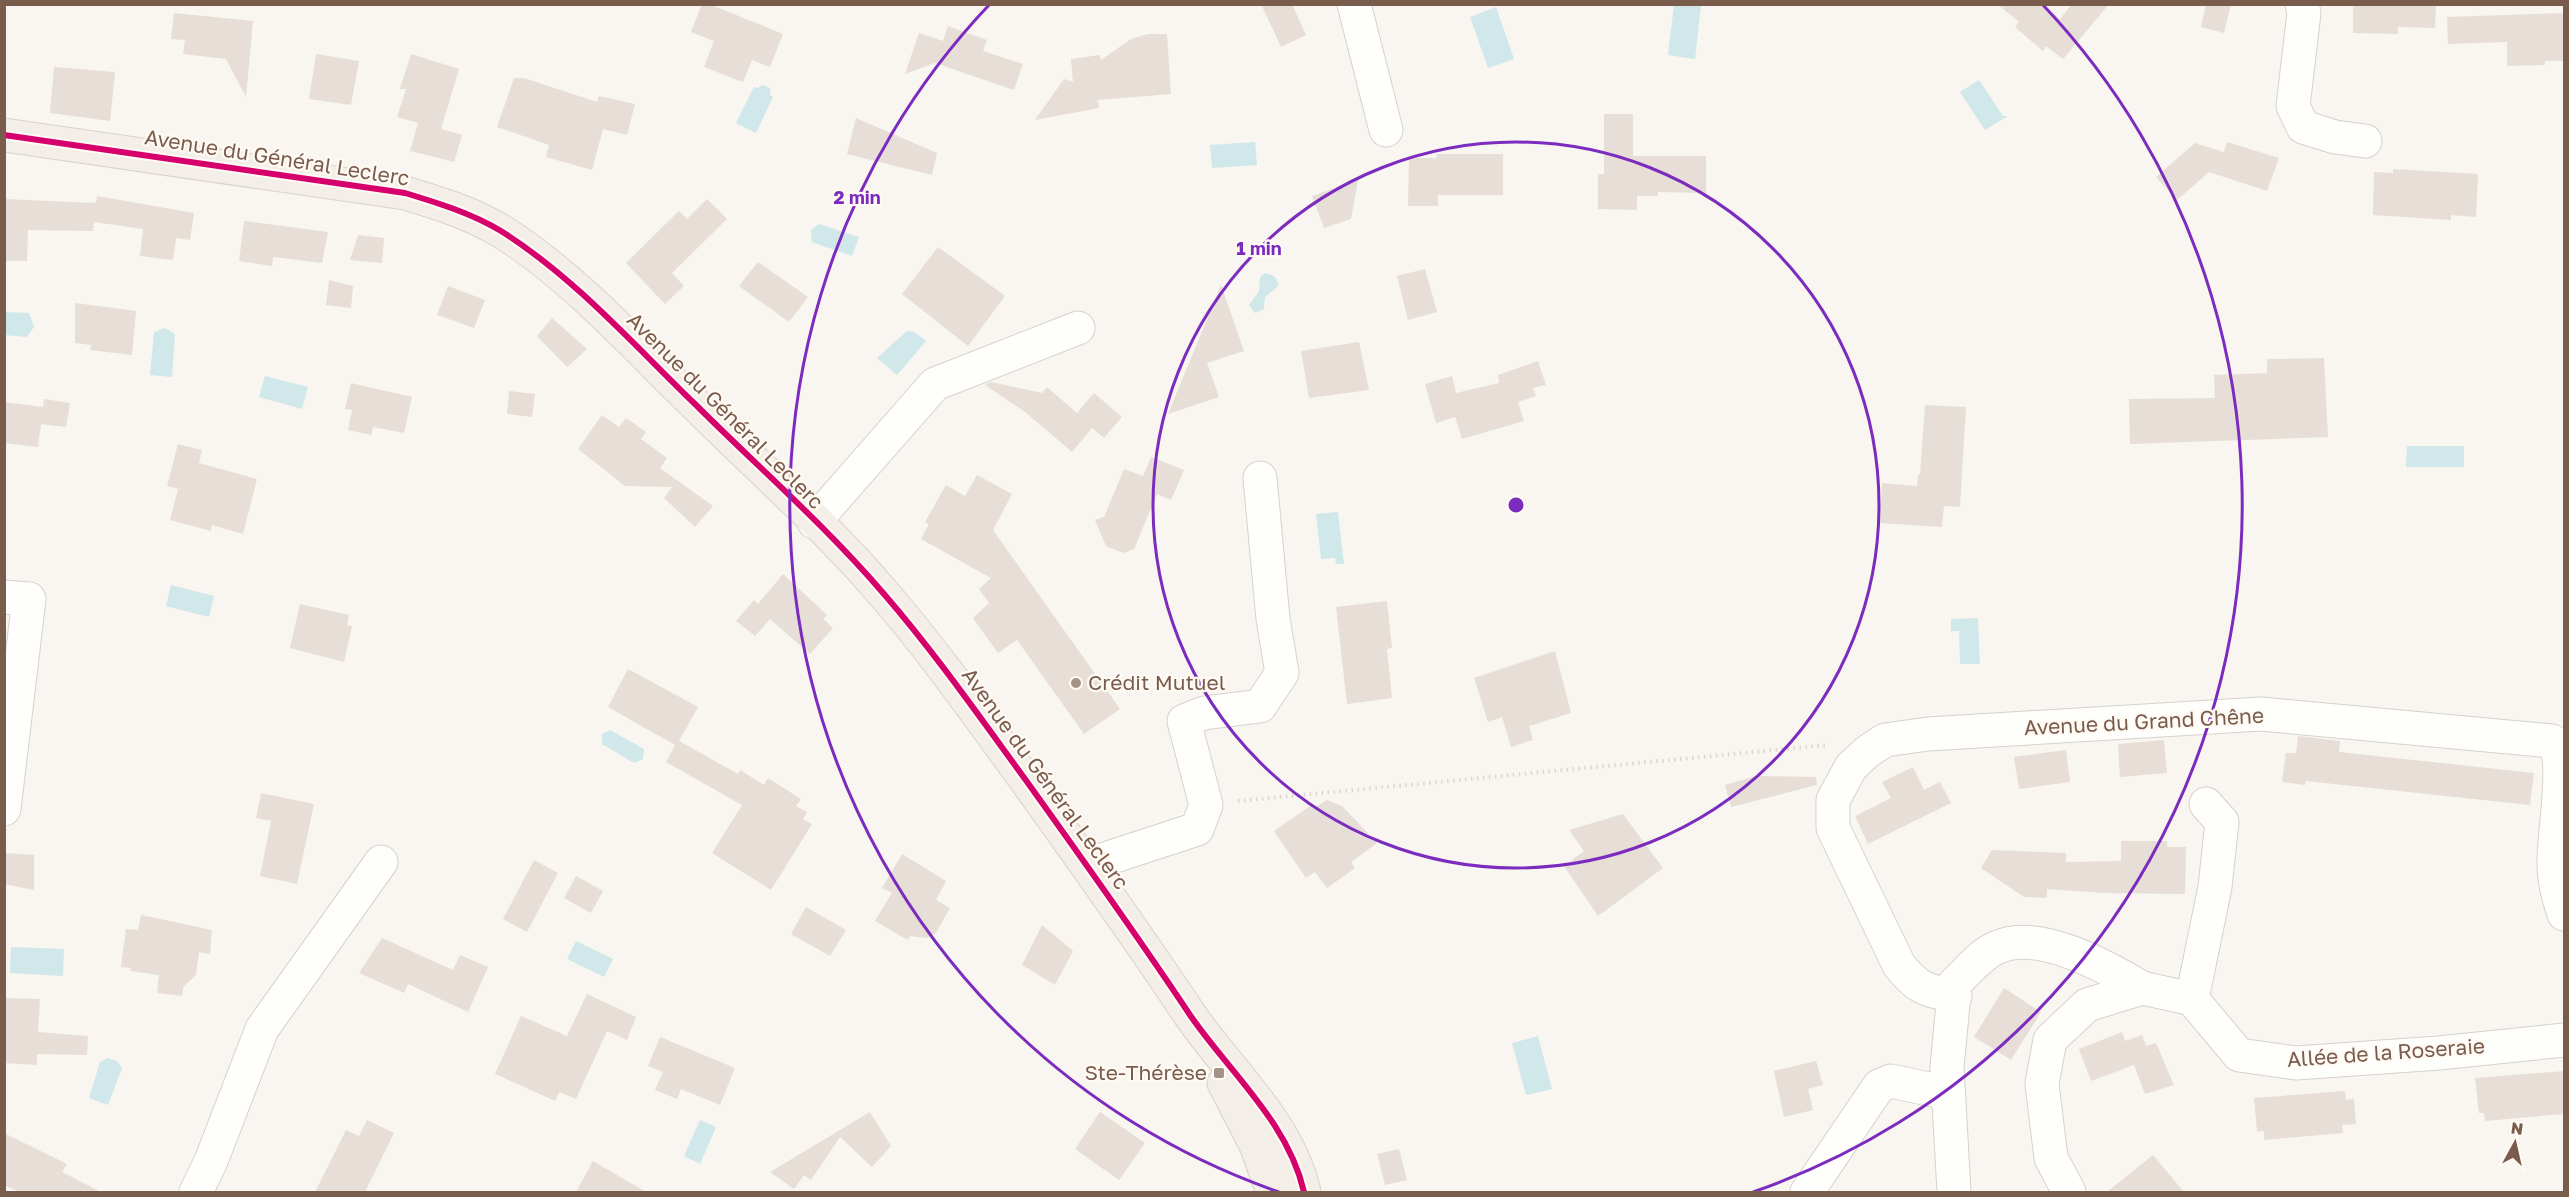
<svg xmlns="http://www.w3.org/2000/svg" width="2569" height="1197" font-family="'Golos Text',sans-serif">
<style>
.water{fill:#d0e8ea}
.building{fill:#e6ded7}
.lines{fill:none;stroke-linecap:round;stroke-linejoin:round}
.minor-casing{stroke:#d7d1cb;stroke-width:35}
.major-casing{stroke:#dad1cc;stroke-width:35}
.path{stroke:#dcd5d0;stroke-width:4;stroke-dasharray:1.5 4.5;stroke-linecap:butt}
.minor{stroke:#fefefd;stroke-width:33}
.major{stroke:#f3eee8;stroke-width:33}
.cycleway-casing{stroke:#fffaf3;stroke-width:10}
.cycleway{stroke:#d6006c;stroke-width:6}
.ring{fill:none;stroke:#7b2cbf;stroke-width:3}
.poi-dot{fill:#a69286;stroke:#fffaf3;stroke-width:2}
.labels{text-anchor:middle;stroke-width:4.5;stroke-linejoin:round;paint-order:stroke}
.street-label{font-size:21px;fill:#7a5c4d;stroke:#fffaf3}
.poi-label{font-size:21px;fill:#7a5c4d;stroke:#fffaf3;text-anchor:start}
.centre{fill:#7b2cbf;stroke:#fffaf3;stroke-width:3}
.ring-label{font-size:18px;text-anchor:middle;font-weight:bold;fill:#7b2cbf;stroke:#fffaf3;stroke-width:4.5;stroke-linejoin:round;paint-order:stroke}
</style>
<rect width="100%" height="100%" fill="#f9f5f0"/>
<g class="water">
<polygon points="1674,5 1701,5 1695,59 1668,55"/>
<polygon points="1496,7 1514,59 1488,68 1470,17"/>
<polygon points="1979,80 2003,116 2008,116 1985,130 1960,92"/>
<polygon points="763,85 770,88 770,95 773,97 756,133 736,123 754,87 757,88"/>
<polygon points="1255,142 1257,165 1212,168 1210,145"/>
<polygon points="819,224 859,237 852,256 812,242 811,230"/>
<path d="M 1265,273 C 1273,275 1278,277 1278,286 L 1265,297 L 1264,309 L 1255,313 L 1249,305 L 1259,291 L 1260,277 Z"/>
<polygon points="4,312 29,313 34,327 27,337 5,335"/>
<polygon points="165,328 175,334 172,377 150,375 154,332"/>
<polygon points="907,331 914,332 926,341 897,375 877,358"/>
<polygon points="265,376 308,387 302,409 259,397"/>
<polygon points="2407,446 2464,446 2464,467 2406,467"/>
<polygon points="1338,512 1344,564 1336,564 1335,558 1321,559 1316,514"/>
<polygon points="171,585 214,596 209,617 166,606"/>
<polygon points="1978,618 1980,664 1960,664 1959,631 1951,631 1951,619"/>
<polygon points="610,730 644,749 643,759 634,763 602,744 602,734"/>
<polygon points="576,941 613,959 604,977 567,959"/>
<polygon points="11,947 64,949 63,976 10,973"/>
<polygon points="1538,1036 1552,1089 1526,1095 1512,1043"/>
<polygon points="108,1058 117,1061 122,1068 108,1105 89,1098 100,1062"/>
<polygon points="700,1120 716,1127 700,1164 684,1156"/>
</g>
<g class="building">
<polygon points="702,4 709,4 783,34 770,67 752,60 743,82 704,67 714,41 691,32"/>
<polygon points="1261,4 1292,4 1306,35 1281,47"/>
<polygon points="1997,4 2042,4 2060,19 2072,4 2109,4 2063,59 2046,46 2043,51 2015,27 2019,22"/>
<polygon points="2206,4 2231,4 2224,33 2201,27"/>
<polygon points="2353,4 2436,4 2435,28 2398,27 2398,34 2353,33"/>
<polygon points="174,13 253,21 246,97 226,59 183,54 185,40 171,39"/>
<polygon points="2565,13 2565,61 2545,61 2545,65 2507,66 2507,42 2448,44 2447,17"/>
<polygon points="948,26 987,40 983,51 1023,64 1014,90 935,63 905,74 919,33 943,41"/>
<polygon points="1148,34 1167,34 1171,94 1098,100 1099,108 1035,120 1064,79 1073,82 1071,59 1100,55 1101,60 1131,39"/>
<polygon points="316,54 359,61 351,105 309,99"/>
<polygon points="411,54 459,69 441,129 462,135 454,162 410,151 418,123 397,117 406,89 400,89"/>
<polygon points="54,67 115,72 110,121 50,113"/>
<polygon points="514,78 524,78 597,102 599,96 635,104 627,135 603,129 592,170 546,157 549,145 497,127"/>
<polygon points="1604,114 1633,114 1633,156 1706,156 1706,193 1658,192 1658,196 1637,196 1637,210 1598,209 1598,174 1604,174"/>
<polygon points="856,118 937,153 932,175 847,154"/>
<polygon points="2227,142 2279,158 2267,191 2209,172 2177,200 2156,177 2195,143 2224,152"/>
<polygon points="1436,154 1503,154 1503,195 1438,195 1438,206 1408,206 1409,158 1437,158"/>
<polygon points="2393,169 2478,174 2476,217 2451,215 2451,220 2373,215 2374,172 2393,173"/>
<polygon points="1358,180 1351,219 1324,228 1312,196"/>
<polygon points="97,196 194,213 190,240 176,238 173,260 140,256 143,229 94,222 95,217 93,231 28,230 27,261 4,261 4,199 96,203"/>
<polygon points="707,199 727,219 672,273 684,286 665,304 626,263 679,211 687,219"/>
<polygon points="244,221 328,232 322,263 273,257 272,266 239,261"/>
<polygon points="358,235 384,238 382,263 350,260"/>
<polygon points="938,247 1005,296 968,346 902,294"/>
<polygon points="758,262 808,297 789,322 739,286"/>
<polygon points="1425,269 1437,312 1408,320 1397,276"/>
<polygon points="329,280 353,286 351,308 326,305"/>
<polygon points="1221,285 1244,351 1207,363 1219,397 1168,414"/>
<polygon points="448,286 485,300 474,328 437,315"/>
<polygon points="75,303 136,311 132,355 90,350 91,345 75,343"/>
<polygon points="552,318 587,349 567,367 537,336"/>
<polygon points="1359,342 1369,390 1309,398 1301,351"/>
<polygon points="2324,358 2328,437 2130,444 2129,399 2215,398 2214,375 2267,373 2267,359"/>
<polygon points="1538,361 1546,385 1533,388 1536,396 1518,402 1524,421 1462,439 1455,417 1436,423 1425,384 1452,376 1456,393 1499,383 1498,375"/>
<polygon points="991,382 1042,393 1047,387 1077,413 1094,393 1122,417 1104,438 1092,428 1072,452 1025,412 985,385"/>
<polygon points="351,383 412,397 404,433 373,427 371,435 348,430 352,410 345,409"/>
<polygon points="509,391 535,394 532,417 507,414"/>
<polygon points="44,399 70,403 66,427 41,424 38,447 4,443 4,402 43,407"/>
<polygon points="1925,405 1966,407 1960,507 1944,506 1942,527 1880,523 1882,483 1917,486 1918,475 1920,475"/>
<polygon points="602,415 619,427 626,418 646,432 641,439 667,458 660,468 713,506 695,527 664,498 672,487 625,486 578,449"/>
<polygon points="178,444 202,450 199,463 257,479 243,534 212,525 211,531 170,520 178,489 167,486"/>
<polygon points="1151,457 1184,470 1171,500 1157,494 1134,549 1123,553 1106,546 1095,520 1104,517 1124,469 1143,476"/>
<polygon points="977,475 1012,494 993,530 1120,709 1084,734 1017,640 998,653 973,618 989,603 979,589 991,578 921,539 929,524 925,522 946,485 965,496"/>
<polygon points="783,574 827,615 823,619 833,628 810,654 770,619 755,636 736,621 754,600 758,604"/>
<polygon points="1387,601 1392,648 1387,649 1392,698 1347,704 1336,607"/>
<polygon points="300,604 349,615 347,625 352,626 344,662 290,648"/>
<polygon points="1555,651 1571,713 1529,726 1533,740 1511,747 1502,717 1488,722 1474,678"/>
<polygon points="628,669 698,707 679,741 738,774 740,770 764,785 768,778 801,799 796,806 807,812 803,819 812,824 771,890 712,853 742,805 666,762 675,745 608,707"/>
<polygon points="2298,736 2340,741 2339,752 2534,773 2530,805 2306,781 2305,785 2282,782 2286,753 2296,753"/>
<polygon points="2164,740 2167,773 2120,777 2118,744"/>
<polygon points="2066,750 2070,782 2019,789 2014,757"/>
<polygon points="1913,767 1924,790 1940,782 1951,803 1868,844 1855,816 1891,798 1882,782"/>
<polygon points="1756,776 1816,777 1817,785 1731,807 1725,785"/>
<polygon points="261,793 314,804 297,884 260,876 271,821 256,818"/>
<polygon points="1327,800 1342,806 1377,843 1351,862 1355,868 1327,888 1315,872 1306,878 1274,831 1313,804 1316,807"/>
<polygon points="1623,814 1663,868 1598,916 1564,866 1584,851 1569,830"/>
<polygon points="2121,841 2167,841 2167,847 2186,847 2185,894 2104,893 2047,889 2047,898 2024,897 1981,868 1992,850 2066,853 2066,862 2121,861"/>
<polygon points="4,853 34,855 34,890 4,884"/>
<polygon points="902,854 946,881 936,900 950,908 936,933 927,938 910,936 908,940 875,921 892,893 882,888"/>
<polygon points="534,860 558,873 527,932 503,919"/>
<polygon points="576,876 603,891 591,913 564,898"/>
<polygon points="806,907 846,930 830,956 791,934"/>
<polygon points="141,915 212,930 210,954 199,952 196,975 183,987 182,996 157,993 159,975 130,971 131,968 121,967 126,929 138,930"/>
<polygon points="1042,925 1073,951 1055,985 1022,965"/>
<polygon points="382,938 453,970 460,955 488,967 468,1012 408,984 404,993 359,973"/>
<polygon points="2004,988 2041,1012 2011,1060 1974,1037"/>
<polygon points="587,994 636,1017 627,1040 607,1031 576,1099 559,1092 555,1101 495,1074 521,1016 567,1036"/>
<polygon points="4,998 40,999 38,1032 88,1036 87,1055 37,1054 37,1065 4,1063"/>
<polygon points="2122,1032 2125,1041 2142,1035 2146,1046 2156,1043 2174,1085 2145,1094 2134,1065 2091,1081 2079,1049"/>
<polygon points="660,1037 735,1068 720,1105 681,1089 677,1099 655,1090 663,1072 648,1066"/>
<polygon points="1816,1061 1823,1085 1808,1089 1813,1110 1784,1117 1774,1071"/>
<polygon points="2565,1071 2563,1114 2485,1121 2484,1113 2479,1113 2475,1078"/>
<polygon points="2345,1091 2346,1100 2354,1099 2356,1124 2342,1125 2343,1133 2264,1140 2264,1131 2257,1132 2254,1098"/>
<polygon points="870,1112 891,1146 872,1167 840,1137 811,1180 804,1175 794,1189 770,1172"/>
<polygon points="1100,1112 1145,1143 1119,1180 1075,1149"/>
<polygon points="367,1120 394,1133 365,1192 315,1192 346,1130 359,1136"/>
<polygon points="4,1133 67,1164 62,1172 101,1192 19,1192 4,1185"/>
<polygon points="1399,1149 1407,1180 1385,1185 1377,1154"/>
<polygon points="2153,1155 2184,1192 2107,1192"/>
<polygon points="593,1161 646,1192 576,1192"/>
</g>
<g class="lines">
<g class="minor-casing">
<g id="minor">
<polyline points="1354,4 1386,130"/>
<polyline points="2302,4 2304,13 2293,106 2303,127 2335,137 2365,141"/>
<polyline points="814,522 935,384 1078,328"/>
<polyline points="4,597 29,599 4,809"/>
<polyline points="1087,865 1197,829 1206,805 1184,721 1204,713 1260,706 1282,673 1273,619 1260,478"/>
<path d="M 1955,996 C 1926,991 1917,988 1899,965 L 1833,828 L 1833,800 L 1851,767 L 1867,752 L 1885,740 L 1928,734 L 2261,714 L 2552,741 C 2569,759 2553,834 2554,863 C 2554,881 2558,897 2564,914"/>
<polyline points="2192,999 2215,887 2222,822 2206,804"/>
<polyline points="196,1192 211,1161 262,1029 381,862"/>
<polyline points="1807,1192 1879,1086 1891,1081 1947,1093"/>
<path d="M 1954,1192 L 1947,1067 L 1955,983 C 1967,972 1982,953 1998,947 C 2040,929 2107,967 2142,988"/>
<polyline points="2069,1192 2051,1158 2042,1084 2050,1040 2087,1005 2142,988 2192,999 2239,1055 2296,1063 2439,1053 2564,1040"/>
</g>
</g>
<g class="major-casing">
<g id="major">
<path d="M 4,135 L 405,193 C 438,203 471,213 501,231 C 574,277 633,344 695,404 C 758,467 826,526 884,594 C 935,653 979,716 1025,779 C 1081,857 1137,935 1190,1015 C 1230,1073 1288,1122 1304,1192"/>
<polyline points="1224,1083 1256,1145 1273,1192"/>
</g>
</g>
<polyline class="path" points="1238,801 1827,745"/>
<use href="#minor" class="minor"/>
<use href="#major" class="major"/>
<g class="cycleway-casing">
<path id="cycleway" d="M 4,135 L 405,193 C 438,203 471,213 501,231 C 574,277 633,344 695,404 C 758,467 826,526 884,594 C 935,653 979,716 1025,779 C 1081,857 1137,935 1190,1015 C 1230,1073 1288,1122 1304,1192"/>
</g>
<use href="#cycleway" class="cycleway"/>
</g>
<g class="ring">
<circle cx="1516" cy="505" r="363"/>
<path d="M1279 1192A727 727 0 0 1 989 5M2043 5A727 727 0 0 1 1753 1192"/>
</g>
<g class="poi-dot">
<circle cx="1076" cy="683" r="6"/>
<rect x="1213" y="1067" width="12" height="12" rx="3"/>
</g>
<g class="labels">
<g class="street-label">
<text transform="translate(277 158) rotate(9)" y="7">Avenue du Général Leclerc</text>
<text transform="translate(725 411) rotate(45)" y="7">Avenue du Général Leclerc</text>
<text transform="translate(2144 722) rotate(-3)" y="7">Avenue du Grand Chêne</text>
<text transform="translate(1045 779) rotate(54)" y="7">Avenue du Général Leclerc</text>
<text transform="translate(2386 1053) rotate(-4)" y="7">Allée de la Roseraie</text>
</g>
<g class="poi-label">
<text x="1088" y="690">Crédit Mutuel</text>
<text x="1207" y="1080" text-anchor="end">Ste-Thérèse</text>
</g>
</g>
<circle cx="1516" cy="505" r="9" class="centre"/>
<g class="ring-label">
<text x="857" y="204">2 min</text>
<text x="1259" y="255">1 min</text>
</g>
<rect width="2569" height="1197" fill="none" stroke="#7a5c4d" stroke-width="12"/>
<g transform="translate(2515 1143) rotate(8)" stroke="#fffaf3" stroke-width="4.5" paint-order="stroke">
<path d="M0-4.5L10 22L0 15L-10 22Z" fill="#7a5c4d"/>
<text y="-9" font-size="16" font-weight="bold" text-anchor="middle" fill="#7a5c4d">N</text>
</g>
</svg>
